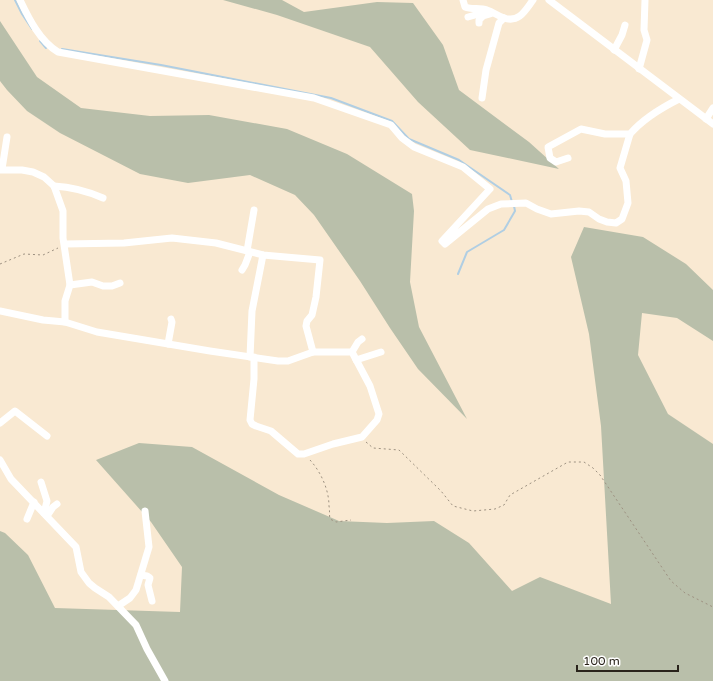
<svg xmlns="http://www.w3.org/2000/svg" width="713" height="681" font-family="'Varela Round',sans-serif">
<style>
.green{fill:#b9bfaa}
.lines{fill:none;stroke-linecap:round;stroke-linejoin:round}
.stream{stroke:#b0cee3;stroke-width:2}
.path{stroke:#9d9181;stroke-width:1;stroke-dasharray:2 3;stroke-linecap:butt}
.minor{stroke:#fff;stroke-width:7}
</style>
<rect width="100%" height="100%" fill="#f9e9d2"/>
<g class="green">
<polygon points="223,0 282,0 304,12 377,2 413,3 443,45 459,90 529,142 559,169 470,150 418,102 370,47 277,15"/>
<polygon points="0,21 37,77 81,108 150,116 209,115 287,129 347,154 412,194 414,211 410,282 419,327 467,419 418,369 390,328 360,281 314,215 295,195 250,175 188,183 140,174 60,133 27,111 7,90 0,81"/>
<polygon points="584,227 643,237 686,264 713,290 713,341 677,318 642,313 638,355 668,414 713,444 713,681 0,681 0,531 5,533 28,555 55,608 180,612 182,567 151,522 96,460 139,443 192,447 279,495 339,521 387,523 434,521 469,543 512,591 540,577 611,604 601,426 589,334 571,257"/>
</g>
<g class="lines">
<g class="stream">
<polyline points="15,0 22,14 32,29"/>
<polyline points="40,41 46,48"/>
<polyline points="62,49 161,65 331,98 392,121 409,139 459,160 510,195 512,202"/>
<polyline points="458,274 467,252 504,230 515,211 514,206"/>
</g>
<g class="path">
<polyline points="0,264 24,254 43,255 58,248"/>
<polyline points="366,442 373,448 399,450 441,491 453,506 473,511 495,509 504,505 510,495 568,462 584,462 593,468 600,475 671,581 685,593 713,607"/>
<path d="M 310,460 C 321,472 329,490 329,506 C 330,511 329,514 330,519 L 336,522 L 351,520"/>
</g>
<g class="minor">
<path d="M 20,0 C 29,19 40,41 58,52 L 314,98 L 391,125 L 402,138 L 414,147 L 463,167 L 490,189 L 442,241 L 445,244 L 488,209 L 501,204 L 526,203 L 537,209 L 551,214 L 579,211 L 589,212 L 599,219 L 607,222 L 616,223 L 622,219 L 628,203 L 626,181 L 620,168 L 630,134"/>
<path d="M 463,0 L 465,7 C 472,10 480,7 487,10 C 493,12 498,16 504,18 C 519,23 525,11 533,0"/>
<polyline points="549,0 713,124"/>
<polyline points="468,17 486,12"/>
<polyline points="479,23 479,20 483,16 490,14"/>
<polyline points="614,50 622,35 625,25"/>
<polyline points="639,69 647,40 644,30 645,0"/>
<polyline points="482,98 486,70 499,23 504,18"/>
<polyline points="706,119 713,108"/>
<path d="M 568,158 L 556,162 L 550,158 L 548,147 L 581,129 L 605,134 L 630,134 C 643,119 661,108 679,99"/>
<polyline points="2,169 7,137"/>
<polyline points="0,170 22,170 33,172 44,177 54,186 63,211 63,238 70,285 65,301 65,322"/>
<path d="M 54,186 C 72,187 87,191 103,198"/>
<polyline points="247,251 254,210"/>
<polyline points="242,270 245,265 250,252"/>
<polyline points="70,285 92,282 103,286 112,286 120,283"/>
<polyline points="0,311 43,320 65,322 97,332 210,351 278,361 288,361 313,352 306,326 307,321 312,315 316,297 320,260 263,255 216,243 172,238 124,243 65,244"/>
<polyline points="168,344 172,322 171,319"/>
<polyline points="352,352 358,342 362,339"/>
<polyline points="250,357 252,311 263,255"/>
<polyline points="254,357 254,379 250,420 252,424 256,426 271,431 298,454 304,454 333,444 362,437 377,420 379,414 370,386 352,352 313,352"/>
<polyline points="356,360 381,352"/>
<polyline points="0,423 15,411 47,436"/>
<polyline points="0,460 11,479 76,547 81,572 89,583 95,588 109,597 136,625 147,649 165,681"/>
<polyline points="41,482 47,501 44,513"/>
<polyline points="47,516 53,507 57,504"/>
<polyline points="27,519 34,502"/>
<polyline points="141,575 147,576 150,578 148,585 152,601"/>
<polyline points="118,606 130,598 136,590 149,547 145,511"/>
</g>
</g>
<path d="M577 665v6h101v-6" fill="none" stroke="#29231b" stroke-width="2"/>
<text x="583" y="665" font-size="12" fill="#29231b" stroke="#ffffff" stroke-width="3" paint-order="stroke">100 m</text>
</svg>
